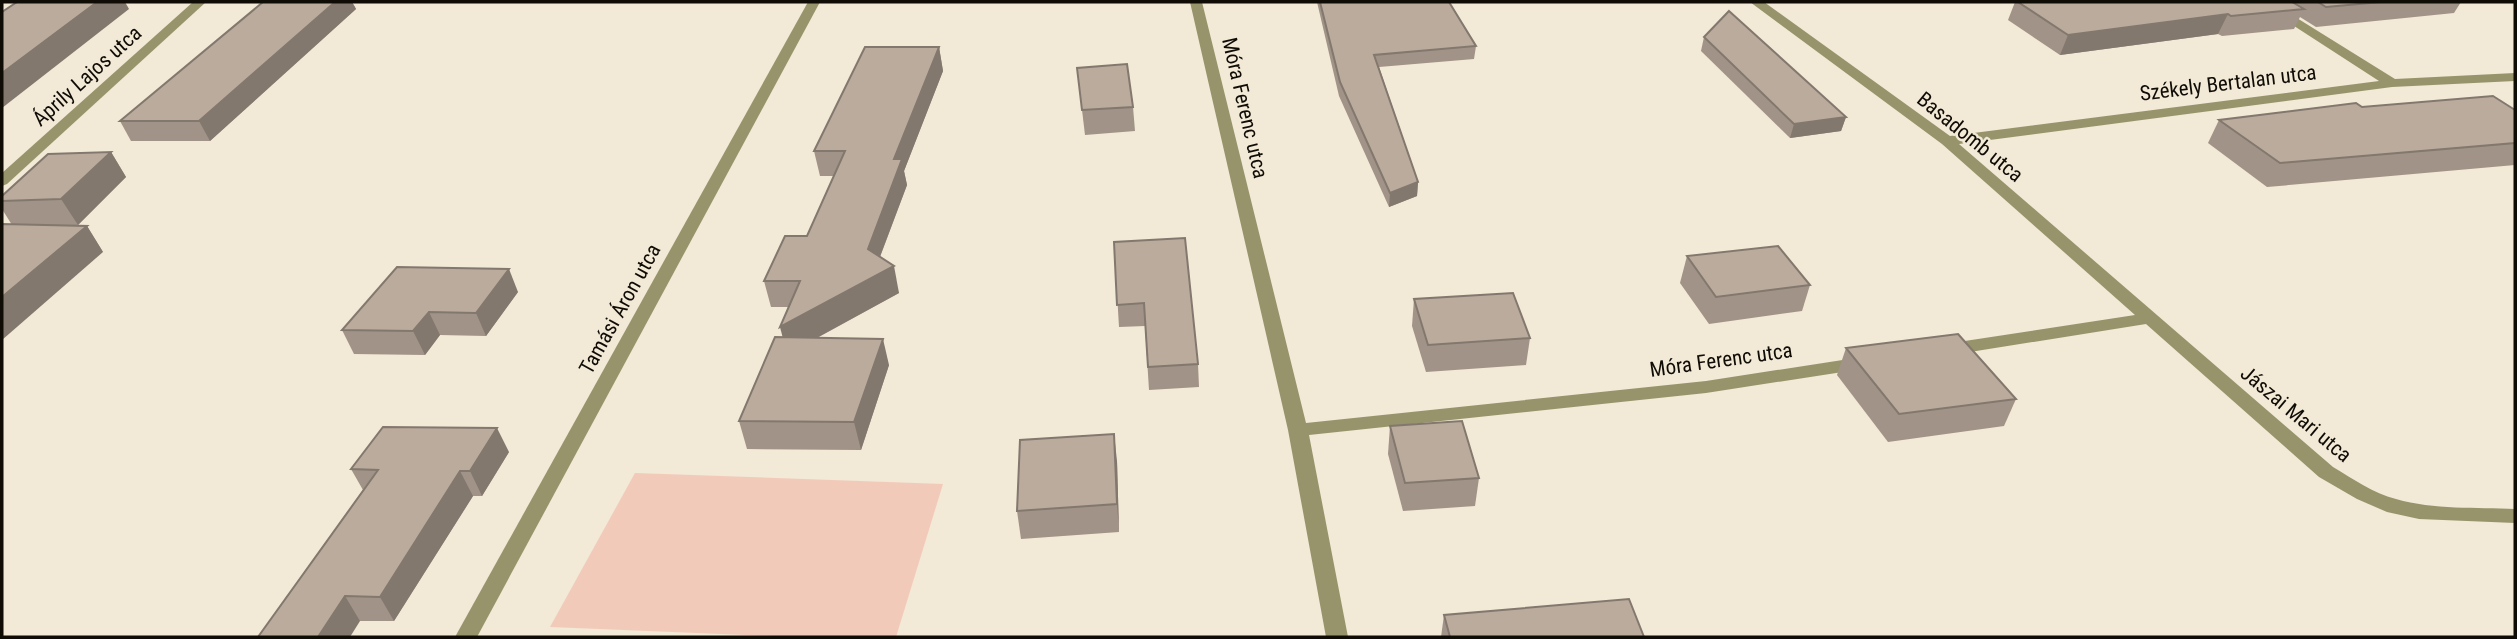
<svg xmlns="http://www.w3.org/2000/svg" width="2517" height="639" font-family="'Roboto Condensed',sans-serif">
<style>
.green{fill:#f2caba}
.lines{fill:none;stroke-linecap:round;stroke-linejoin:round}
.minor{fill:#97946b;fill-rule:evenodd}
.wall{fill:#a19387}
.shaded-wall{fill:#83786e}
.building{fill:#bbab9d;stroke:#83786e;stroke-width:2}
.labels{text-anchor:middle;stroke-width:5;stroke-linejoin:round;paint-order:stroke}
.street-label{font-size:21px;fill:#0f0c06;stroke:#f2e9d6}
</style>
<rect width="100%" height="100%" fill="#f2e9d6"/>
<polygon class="green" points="635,473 943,484 896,637 797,637 550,627"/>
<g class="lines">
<g class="minor">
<polygon points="193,2 206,2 7,184 2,186 2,173"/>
<polygon points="808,2 820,2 477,637 455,637"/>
<polygon points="1190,2 1202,2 1306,423 1706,381 1862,357 1871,363 1862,369 1706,393 1309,435 1348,637 1326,637 1288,430"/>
<path d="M 1750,2 L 1764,2 L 1950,136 L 2379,81 L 2257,2 L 2271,2 L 2395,79 L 2515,73 L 2515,81 L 2392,87 L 1959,144 L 2333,467 C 2353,479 2373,493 2396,499 C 2434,510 2476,507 2515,509 L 2515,523 L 2419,519 L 2387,512 L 2357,499 L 2319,477 L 2146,324 L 1945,356 L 1939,354 L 1936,350 L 1945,344 L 2135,315 L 1942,144 Z"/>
</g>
</g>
<g class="wall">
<polygon points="263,2 352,2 356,9 210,141 131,141 120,121"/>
<polygon points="1317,2 1449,2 1476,46 1474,59 1379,67 1418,182 1417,196 1389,207 1339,96"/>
<polygon points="2015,2 2461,2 2454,13 2316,27 2300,17 2294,29 2222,36 2218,34 2060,55 2008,20"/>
<polygon points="1704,37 1846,117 1841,131 1790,138 1701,51"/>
<polygon points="939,47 943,71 904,171 907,185 880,257 899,293 817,338 889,365 861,450 747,449 739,421 783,338 788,307 771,307 764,281 807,236 834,176 820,176 814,151"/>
<polygon points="1077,68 1133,107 1135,131 1085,135"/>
<polygon points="2362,107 2515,110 2515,165 2267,187 2208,143 2219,120"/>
<polygon points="111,152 126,177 78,225 51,225 87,226 103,252 12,225 2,209 2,196"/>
<polygon points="1114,242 1198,364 1199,387 1149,390 1145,326 1119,327"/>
<polygon points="1687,256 1810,285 1802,311 1709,324 1680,283"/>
<polygon points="518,292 486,336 440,335 425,355 354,354 342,330"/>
<polygon points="1414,299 1530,338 1526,365 1426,372 1412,326"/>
<polygon points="1846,348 2016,399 2004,426 1888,442 1837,375"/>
<polygon points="1390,426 1479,478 1475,506 1403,511 1388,454"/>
<polygon points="509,452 482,496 473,496 394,621 360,621 258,637 363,490 351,469"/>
<polygon points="1117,461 1119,532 1021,539 1017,511"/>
<polygon points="1444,615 1644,637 1441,637"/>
</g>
<g class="shaded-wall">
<polygon points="97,2 125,2 129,9 2,108 2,73"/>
<polygon points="335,2 352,2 356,9 210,141 199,121"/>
<polygon points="2228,14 2218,34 2060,55 2068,35"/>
<polygon points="939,47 943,71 904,171 907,185 873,275 868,249 894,159"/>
<polygon points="1846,117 1841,131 1790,138 1794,124"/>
<polygon points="111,152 126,177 78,225 61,199"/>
<polygon points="1418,182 1417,196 1389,207 1390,193"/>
<polygon points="87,226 103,252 2,340 2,297"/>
<polygon points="894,266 899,293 787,354 780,327"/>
<polygon points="509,269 518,292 486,336 476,313"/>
<polygon points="429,312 440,335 425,355 413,331"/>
<polygon points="883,339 889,365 861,450 854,422"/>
<polygon points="497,428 509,452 482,496 470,471"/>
<polygon points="1114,434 1117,461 1119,532 1117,504"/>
<polygon points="460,471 473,496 394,621 380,597"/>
<polygon points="345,596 360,621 350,637 318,637"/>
</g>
<g class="building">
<polygon points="17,2 97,2 2,73 2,12"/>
<polygon points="263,2 335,2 199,121 120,121"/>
<polygon points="1320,2 1449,2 1476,46 1374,55 1418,182 1390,193 1340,82"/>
<polygon points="2018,2 2292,2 2304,9 2231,16 2228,14 2068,35"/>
<polygon points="2318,2 2381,2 2326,7"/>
<polygon points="1729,11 1846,117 1794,124 1704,37"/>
<polygon points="865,47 939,47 894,159 902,159 868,249 894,266 780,327 800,281 764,281 785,236 807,236 845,151 814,151"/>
<polygon points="1127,64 1133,107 1082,110 1077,68"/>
<polygon points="2493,96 2515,110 2515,143 2280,163 2219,120 2356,103 2362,107"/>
<polygon points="111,152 61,199 2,201 2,196 48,154"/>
<polygon points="2,224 87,226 2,297"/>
<polygon points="1185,238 1198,364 1148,367 1144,303 1117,305 1114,242"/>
<polygon points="1778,246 1810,285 1716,297 1687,256"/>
<polygon points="397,267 509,269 476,313 429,312 413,331 342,330"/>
<polygon points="1513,293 1530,338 1428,345 1414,299"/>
<polygon points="1958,334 2016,399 1899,414 1846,348"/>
<polygon points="775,337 883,339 854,422 739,421"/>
<polygon points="1462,421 1479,478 1405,483 1390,426"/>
<polygon points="383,427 497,428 470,471 460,471 380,597 345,596 318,637 258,637 378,470 351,469"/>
<polygon points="1114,434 1117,504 1017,511 1020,440"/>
<polygon points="1629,599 1644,637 1450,637 1444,615"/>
</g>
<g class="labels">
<g class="street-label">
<text transform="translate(87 76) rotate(-42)" y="7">Áprily Lajos utca</text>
<text transform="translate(2228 83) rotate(-7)" y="7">Székely Bertalan utca</text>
<text transform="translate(1245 108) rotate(77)" y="7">Móra Ferenc utca</text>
<text transform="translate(1970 137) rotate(39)" y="7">Basadomb utca</text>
<text transform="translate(620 309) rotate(-61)" y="7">Tamási Áron utca</text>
<text transform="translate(1721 360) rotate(-8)" y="7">Móra Ferenc utca</text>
<text transform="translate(2296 414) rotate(40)" y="7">Jászai Mari utca</text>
</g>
</g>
<rect width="2517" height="639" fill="none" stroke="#0f0c06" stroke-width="7"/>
</svg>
